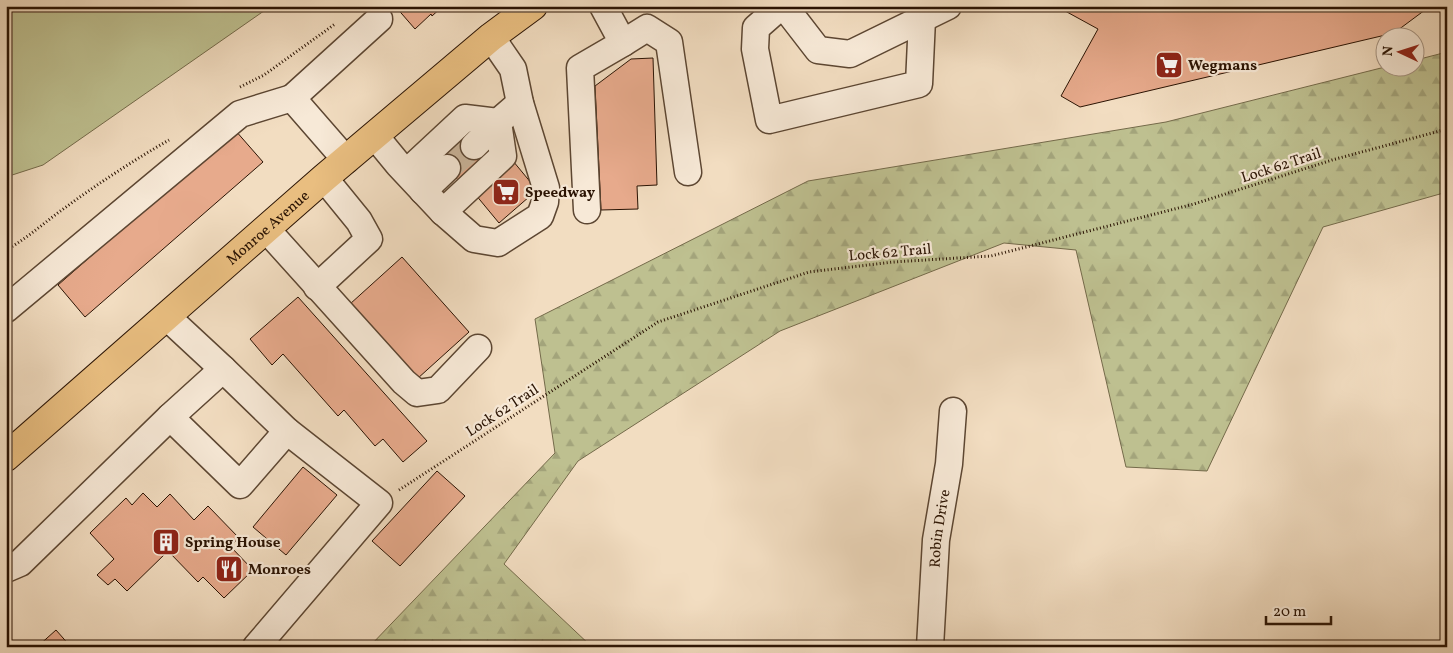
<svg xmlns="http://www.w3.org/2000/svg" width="1453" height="653" font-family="Vollkorn,serif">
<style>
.grass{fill:#bec090;stroke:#746a4a}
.forest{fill:url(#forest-firs);stroke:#746a4a}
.building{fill:#e7aa8c;stroke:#2a1303}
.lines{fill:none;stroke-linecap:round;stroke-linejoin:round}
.minor-tunnel{stroke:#cab59b;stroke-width:26;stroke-dasharray:26 13;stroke-linecap:butt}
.minor-casing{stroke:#5c4632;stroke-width:29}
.major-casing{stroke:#2a1303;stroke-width:30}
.path{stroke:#2a1303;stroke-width:3;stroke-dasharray:1 2.5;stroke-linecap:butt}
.minor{stroke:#f7e9d7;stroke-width:26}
.major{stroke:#e9be80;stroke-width:28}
.labels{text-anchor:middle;stroke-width:4.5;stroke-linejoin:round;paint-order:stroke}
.poi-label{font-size:15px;font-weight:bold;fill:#2a1303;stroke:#f7e9d7;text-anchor:start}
.street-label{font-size:15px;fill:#2a1303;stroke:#f7e9d7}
</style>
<defs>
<pattern id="forest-firs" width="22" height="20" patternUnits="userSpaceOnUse" patternTransform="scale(1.25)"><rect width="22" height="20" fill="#bec090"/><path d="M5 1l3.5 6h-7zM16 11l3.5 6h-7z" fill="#a3a47b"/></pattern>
</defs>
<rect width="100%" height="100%" fill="#f2ddc1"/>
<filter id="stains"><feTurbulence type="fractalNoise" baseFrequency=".004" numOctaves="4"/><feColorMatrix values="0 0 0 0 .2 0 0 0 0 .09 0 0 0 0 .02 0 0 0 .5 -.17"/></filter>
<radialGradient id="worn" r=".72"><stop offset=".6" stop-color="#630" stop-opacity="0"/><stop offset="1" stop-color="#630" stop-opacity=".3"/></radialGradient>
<polygon class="grass" points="6,6 271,6 43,165 6,177"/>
<polygon class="forest" points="1447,52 1447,192 1323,227 1207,471 1126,467 1076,250 1004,243 780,331 578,461 504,564 592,647 369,647 555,453 535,319 808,181 1166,122 1385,67 1416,68 1416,60"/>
<g class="building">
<polygon points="395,6 443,6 432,16 431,14 415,29"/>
<polygon points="1056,6 1444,6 1429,7 1394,33 1080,107 1061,96 1098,29"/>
<polygon points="653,58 657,185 637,186 638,209 601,210 595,86 631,59"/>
<polygon points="235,130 263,162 85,317 58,285"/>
<polygon points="460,130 489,164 463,186 434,152"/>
<polygon points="513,161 537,190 499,223 475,194"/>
<polygon points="402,257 469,332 417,379 350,304"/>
<polygon points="298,297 427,441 403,462 383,439 375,446 344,410 338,416 283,354 272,365 250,339"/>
<polygon points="303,467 337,495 286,555 253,527"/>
<polygon points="437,471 465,496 400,566 372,541"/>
<polygon points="143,493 157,507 170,494 194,520 208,506 239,538 230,546 253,570 224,598 203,577 198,582 168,551 127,591 115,579 108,585 97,575 114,559 90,533 126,498 132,505"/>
<polygon points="56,630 71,647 37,647"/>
</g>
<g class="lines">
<polyline class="minor-tunnel" points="447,168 474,146"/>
<g class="minor-casing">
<g id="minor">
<polyline points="781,6 756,28 755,49 769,120 919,84 922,19"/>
<polyline points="784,6 818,50 850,54 948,6"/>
<polyline points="623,43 647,28 669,42 688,172"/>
<polyline points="292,98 379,19"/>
<polyline points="375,136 398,164 443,212 503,156 498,122 520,103"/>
<polyline points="407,172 465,118 498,122 474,146"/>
<polyline points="423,191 447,168"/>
<polyline points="587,210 580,68 623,43 603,6"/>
<polyline points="443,212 474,239 498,243 540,216 545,202 546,188 520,103 513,69 491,37"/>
<polyline points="266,229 404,382 417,393 438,390 478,348"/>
<polyline points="317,287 369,239 359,221 324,178"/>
<polyline points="6,309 240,114 292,98 346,160"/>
<polyline points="167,317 223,369 287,431 379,503 256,647"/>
<polyline points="170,417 240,485 287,431"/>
<polyline points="6,569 20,563 170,417 223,369"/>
<path id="s1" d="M 930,647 L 936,540 L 949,464 L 953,411"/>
</g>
</g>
<g class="major-casing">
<g id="major">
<path id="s2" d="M 6,457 L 324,178 L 491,37 L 533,6"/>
</g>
</g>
<g class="path">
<polyline points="240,87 264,75 335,24"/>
<path d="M 6,250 C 28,238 46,221 66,207 C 99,183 134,160 169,140"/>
<polyline points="399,490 658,322 809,272 893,262 991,256 1194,204 1332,160 1447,129"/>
</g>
<use href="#minor" class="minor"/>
<use href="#major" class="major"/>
</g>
<defs>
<g id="supermarket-square" transform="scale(1.4375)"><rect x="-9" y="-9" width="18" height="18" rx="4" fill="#8f2418" stroke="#f7e9d7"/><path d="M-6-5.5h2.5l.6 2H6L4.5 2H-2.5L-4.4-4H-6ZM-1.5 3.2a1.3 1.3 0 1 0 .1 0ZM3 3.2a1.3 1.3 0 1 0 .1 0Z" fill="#fff"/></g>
<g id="building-square" transform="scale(1.4375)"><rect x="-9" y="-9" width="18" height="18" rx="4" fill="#8f2418" stroke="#f7e9d7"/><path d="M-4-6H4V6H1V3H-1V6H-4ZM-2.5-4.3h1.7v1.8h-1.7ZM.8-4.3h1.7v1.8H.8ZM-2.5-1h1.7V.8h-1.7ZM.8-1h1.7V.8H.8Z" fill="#fff"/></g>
<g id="restaurant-square" transform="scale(1.4375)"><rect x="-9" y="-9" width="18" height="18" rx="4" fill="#8f2418" stroke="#f7e9d7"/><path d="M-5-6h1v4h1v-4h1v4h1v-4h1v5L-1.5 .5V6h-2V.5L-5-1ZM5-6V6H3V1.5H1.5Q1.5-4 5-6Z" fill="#fff"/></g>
</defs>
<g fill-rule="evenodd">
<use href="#supermarket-square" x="1169" y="65"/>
<use href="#supermarket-square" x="506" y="192"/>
<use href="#building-square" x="166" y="542"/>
<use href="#restaurant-square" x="229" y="569"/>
</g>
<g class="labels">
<g class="poi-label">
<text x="1188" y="70">Wegmans</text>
<text x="525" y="197">Speedway</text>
<text x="185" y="547">Spring House</text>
<text x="248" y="574">Monroes</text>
</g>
<g class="street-label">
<text transform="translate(1281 165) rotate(-18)" y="5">Lock 62 Trail</text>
<text dy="5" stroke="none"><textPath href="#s2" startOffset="348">Monroe Avenue</textPath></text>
<text transform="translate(890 252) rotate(-5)" y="5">Lock 62 Trail</text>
<text transform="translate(502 410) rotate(-33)" y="5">Lock 62 Trail</text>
<text dy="5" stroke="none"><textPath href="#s1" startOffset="119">Robin Drive</textPath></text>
</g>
</g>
<rect width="1453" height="653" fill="none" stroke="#f2ddc1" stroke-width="25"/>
<rect x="8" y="8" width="1438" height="638" fill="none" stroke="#2a1303" stroke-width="2.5"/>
<rect x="12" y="12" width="1428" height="628" fill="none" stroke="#2a1303"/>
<g transform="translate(1400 52) rotate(274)"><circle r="24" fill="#f7e9d7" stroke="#a59382"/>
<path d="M0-4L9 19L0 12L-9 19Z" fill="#8f2418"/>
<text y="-8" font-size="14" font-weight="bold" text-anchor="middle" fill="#2a1303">N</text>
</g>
<path d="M1266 616v8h65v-8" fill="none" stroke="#2a1303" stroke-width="2.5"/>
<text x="1273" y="616" font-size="15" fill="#2a1303" stroke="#f7e9d7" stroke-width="4" paint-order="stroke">20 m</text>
<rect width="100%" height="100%" filter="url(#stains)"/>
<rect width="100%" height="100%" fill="url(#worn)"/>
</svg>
